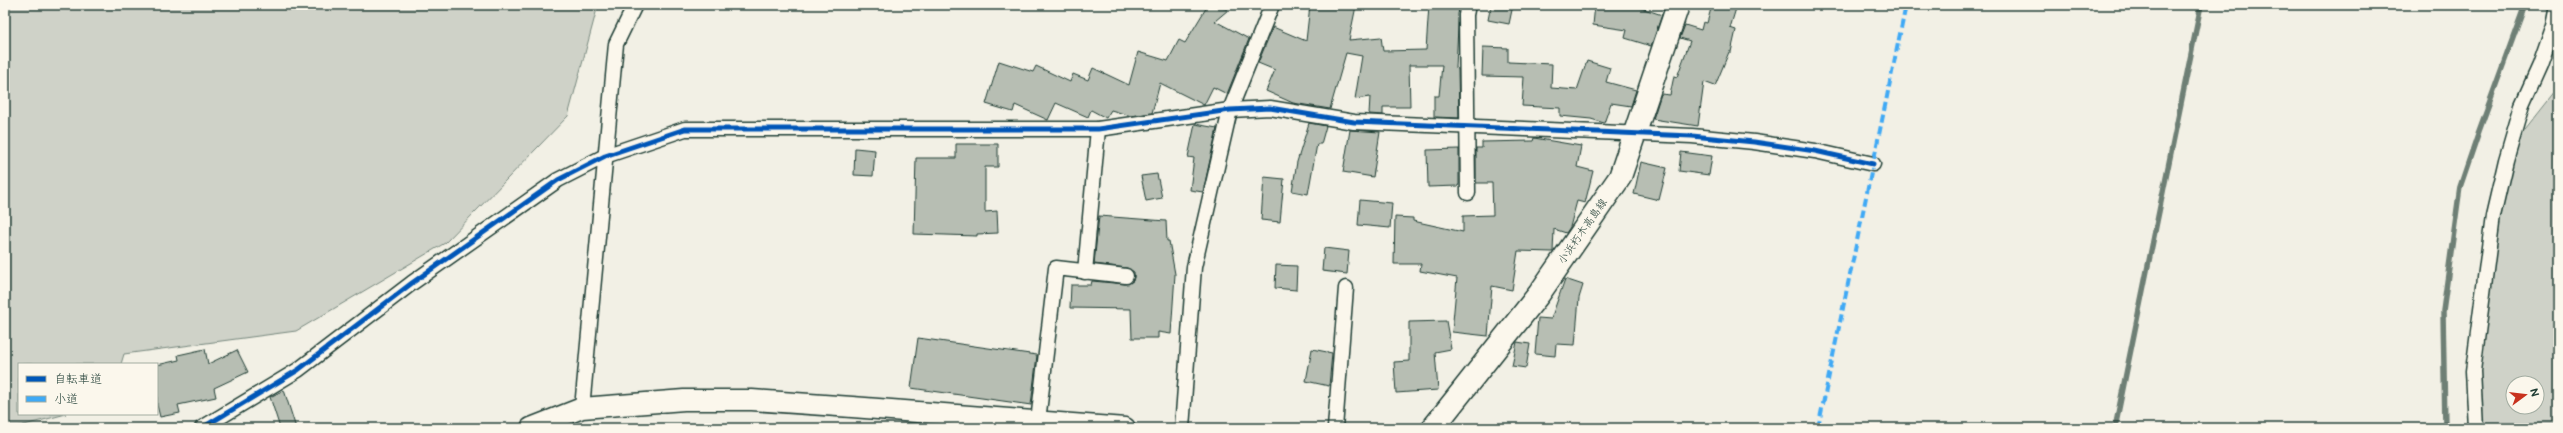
<svg xmlns="http://www.w3.org/2000/svg" width="2563" height="433" font-family="'Balsamiq Sans','Klee One',sans-serif">
<style>
.green{fill:#cfd2c8;stroke:#77887e;fill-rule:evenodd}
.lines{fill:none;stroke-linecap:round;stroke-linejoin:round}
.stream{stroke:#6e7f75;stroke-width:5.5}
.building{fill:#b7beb3;stroke:#1f3d34}
.street-casing{stroke:#1f3d34;stroke-width:17}
.secondary-casing{stroke:#1f3d34;stroke-width:23}
.primary-casing{stroke:#1f3d34;stroke-width:25}
.street{stroke:#fbf7ec;stroke-width:14}
.secondary{stroke:#fbf7ec;stroke-width:20}
.primary{stroke:#fbf7ec;stroke-width:22}
.quiet{stroke:#3fa9f5;stroke-width:4;stroke-dasharray:8 4;stroke-linecap:butt}
.cycleway-casing{stroke:#fbf7ec;stroke-width:8}
.cycleway{stroke:#0057b8;stroke-width:5}
.labels{text-anchor:middle;stroke-width:3.5;stroke-linejoin:round;paint-order:stroke}
.street-label{font-size:11px;fill:#1f3d34;stroke:#fbf7ec}
</style>
<rect width="100%" height="100%" fill="#f2f0e5"/>
<filter id="ink" filterUnits="userSpaceOnUse"><feTurbulence type="fractalNoise" baseFrequency=".025" numOctaves="2"/><feDisplacementMap in="SourceGraphic" scale="8" xChannelSelector="R" yChannelSelector="G"/><feConvolveMatrix kernelMatrix="1 2 1 2 8 2 1 2 1" color-interpolation-filters="sRGB"/></filter>
<g filter="url(#ink)">
<g class="green">
<polygon points="5,5 598,5 568,116 445,243 296,331 124,354 121,364 19,364 19,414 66,414 13,428 5,428"/>
<path d="M 2558,87 L 2558,428 L 2469,428 L 2497,206 L 2509,159 L 2521,134 ZM 2513,383 L 2537,383 L 2537,407 L 2513,407 Z"/>
</g>
<g class="lines">
<g class="stream">
<polyline points="2115,428 2201,5"/>
<polyline points="2445,428 2443,311 2460,187 2479,131 2525,5"/>
</g>
</g>
<g class="building">
<polygon points="1208,5 1217,5 1228,10 1215,21 1249,39 1227,94 1213,87 1204,105 1160,83 1152,113 1131,116 1111,110 1106,118 1091,110 1088,117 1056,103 1048,120 1015,105 1013,112 986,104 999,61 1033,72 1036,66 1070,82 1073,74 1088,80 1093,68 1129,85 1138,52 1168,61 1179,40 1185,43"/>
<polygon points="1310,5 1356,6 1349,40 1381,37 1383,51 1426,50 1429,5 1459,5 1456,68 1458,69 1459,118 1434,117 1434,96 1439,96 1442,65 1409,65 1410,107 1383,107 1383,115 1369,114 1370,97 1355,99 1362,56 1346,53 1330,109 1293,103 1266,91 1275,70 1258,63 1273,27 1306,41"/>
<polygon points="1491,5 1513,5 1509,24 1488,20"/>
<polygon points="1595,5 1635,6 1662,15 1651,46 1625,38 1627,30 1593,25"/>
<polygon points="1712,5 1737,5 1730,28 1736,30 1731,52 1729,52 1715,86 1704,82 1698,126 1653,119 1661,94 1670,95 1674,76 1677,77 1690,41 1680,38 1685,25 1701,30 1703,22 1707,23"/>
<polygon points="1483,47 1508,48 1508,62 1552,64 1551,88 1577,90 1587,61 1610,68 1606,82 1636,90 1631,106 1611,103 1604,123 1591,119 1560,116 1560,108 1522,106 1524,77 1482,76"/>
<polygon points="1309,123 1326,126 1321,144 1317,144 1308,194 1292,191 1297,162"/>
<polygon points="1195,124 1217,128 1203,192 1190,190 1194,158 1188,157"/>
<polygon points="1350,130 1380,132 1373,177 1343,172"/>
<polygon points="1534,138 1581,146 1577,167 1593,171 1585,203 1577,201 1570,227 1566,233 1554,229 1553,252 1518,251 1512,290 1492,286 1488,336 1452,332 1457,278 1420,271 1421,264 1394,264 1395,217 1413,218 1413,221 1463,232 1463,216 1493,215 1492,183 1476,183 1476,148 1482,148 1482,142 1533,141"/>
<polygon points="956,144 998,144 998,167 985,167 985,212 997,211 998,233 977,234 977,236 914,234 916,158 956,158"/>
<polygon points="855,148 875,150 873,176 854,175"/>
<polygon points="1459,149 1459,184 1458,186 1428,187 1427,150"/>
<polygon points="1681,152 1712,156 1709,175 1679,171"/>
<polygon points="1641,162 1667,168 1659,200 1634,194"/>
<polygon points="1157,174 1162,198 1146,201 1141,176"/>
<polygon points="1264,177 1284,179 1280,222 1261,220"/>
<polygon points="1360,200 1392,203 1390,228 1358,225"/>
<polygon points="1099,216 1166,221 1167,241 1169,241 1175,274 1171,334 1158,332 1158,338 1132,338 1131,309 1070,308 1071,285 1091,285 1092,281 1125,284 1133,281 1134,277 1134,272 1127,268 1094,264"/>
<polygon points="1324,248 1349,251 1347,274 1322,271"/>
<polygon points="1276,265 1297,266 1296,290 1275,288"/>
<polygon points="1565,279 1583,285 1579,298 1575,345 1556,344 1555,356 1535,354 1538,318 1551,319"/>
<polygon points="1446,321 1451,349 1435,352 1438,390 1396,393 1394,362 1409,361 1409,322"/>
<polygon points="918,338 1037,355 1031,405 911,388"/>
<polygon points="1517,342 1530,344 1526,368 1512,366"/>
<polygon points="205,349 208,364 237,350 248,372 214,388 216,397 178,405 180,413 160,417 157,405 157,365 179,360 178,355"/>
<polygon points="1312,349 1332,353 1329,386 1306,381"/>
<polygon points="284,390 296,428 280,428 270,397"/>
</g>
<g class="lines">
<g class="street-casing">
<g id="street">
<polyline points="1468,193 1466,15 1468,5"/>
<polyline points="1085,272 1098,129"/>
<polyline points="582,408 616,44 635,5"/>
<polyline points="1038,421 1056,268 1126,276"/>
<polyline points="202,428 298,370 412,283 558,180 605,156 685,129 1098,129 1230,110 1270,108 1354,122 1692,136 1754,142 1815,151 1873,164"/>
<polyline points="1182,428 1194,267 1230,110 1272,5"/>
<polyline points="1335,428 1346,288"/>
<polyline points="2476,428 2473,371 2493,216 2506,160 2522,105 2540,65 2554,25 2558,5"/>
</g>
</g>
<g class="secondary-casing">
<polyline id="secondary" points="531,428 582,408 684,400 752,400 852,407 1125,428"/>
</g>
<g class="primary-casing">
<polyline id="primary" points="1433,428 1539,294 1620,177 1678,5"/>
</g>
<use href="#street" class="street"/>
<use href="#secondary" class="secondary"/>
<use href="#primary" class="primary"/>
<polyline class="quiet" points="1818,428 1906,5"/>
<g class="cycleway-casing">
<polyline id="cycleway" points="202,428 298,370 412,283 558,180 605,156 685,129 1098,129 1230,110 1270,108 1354,122 1692,136 1754,142 1815,151 1873,164"/>
</g>
<use href="#cycleway" class="cycleway"/>
</g>
</g>
<g class="labels">
<g class="street-label">
<text transform="translate(1582 231) rotate(-55)" y="4">小浜朽木高島線</text>
</g>
</g>
<rect width="2563" height="433" fill="none" stroke="#fbf7ec" stroke-width="20"/>
<rect x="10" y="10" width="2543" height="413" fill="none" stroke="#1f3d34" stroke-width="1.5" filter="url(#ink)"/>
<rect x="18" y="363" width="140" height="52" fill="#fbf7ec" stroke="#a3ada2"/>
<rect x="26" y="376" width="20" height="6" fill="#0057b8" stroke="#a3ada2"/>
<text x="54" y="383" font-size="12" fill="#1f3d34">自転車道</text>
<rect x="26" y="396" width="20" height="6" fill="#3fa9f5" stroke="#a3ada2"/>
<text x="54" y="403" font-size="12" fill="#1f3d34">小道</text>
<g transform="translate(2525 395) rotate(75)"><circle r="19" fill="#fbf7ec" stroke="#a3ada2"/>
<path d="M0-3L7 15L0 10L-7 15Z" fill="#c8321e"/>
<text y="-6" font-size="11" font-weight="bold" text-anchor="middle" fill="#1f3d34">N</text>
</g>
</svg>
